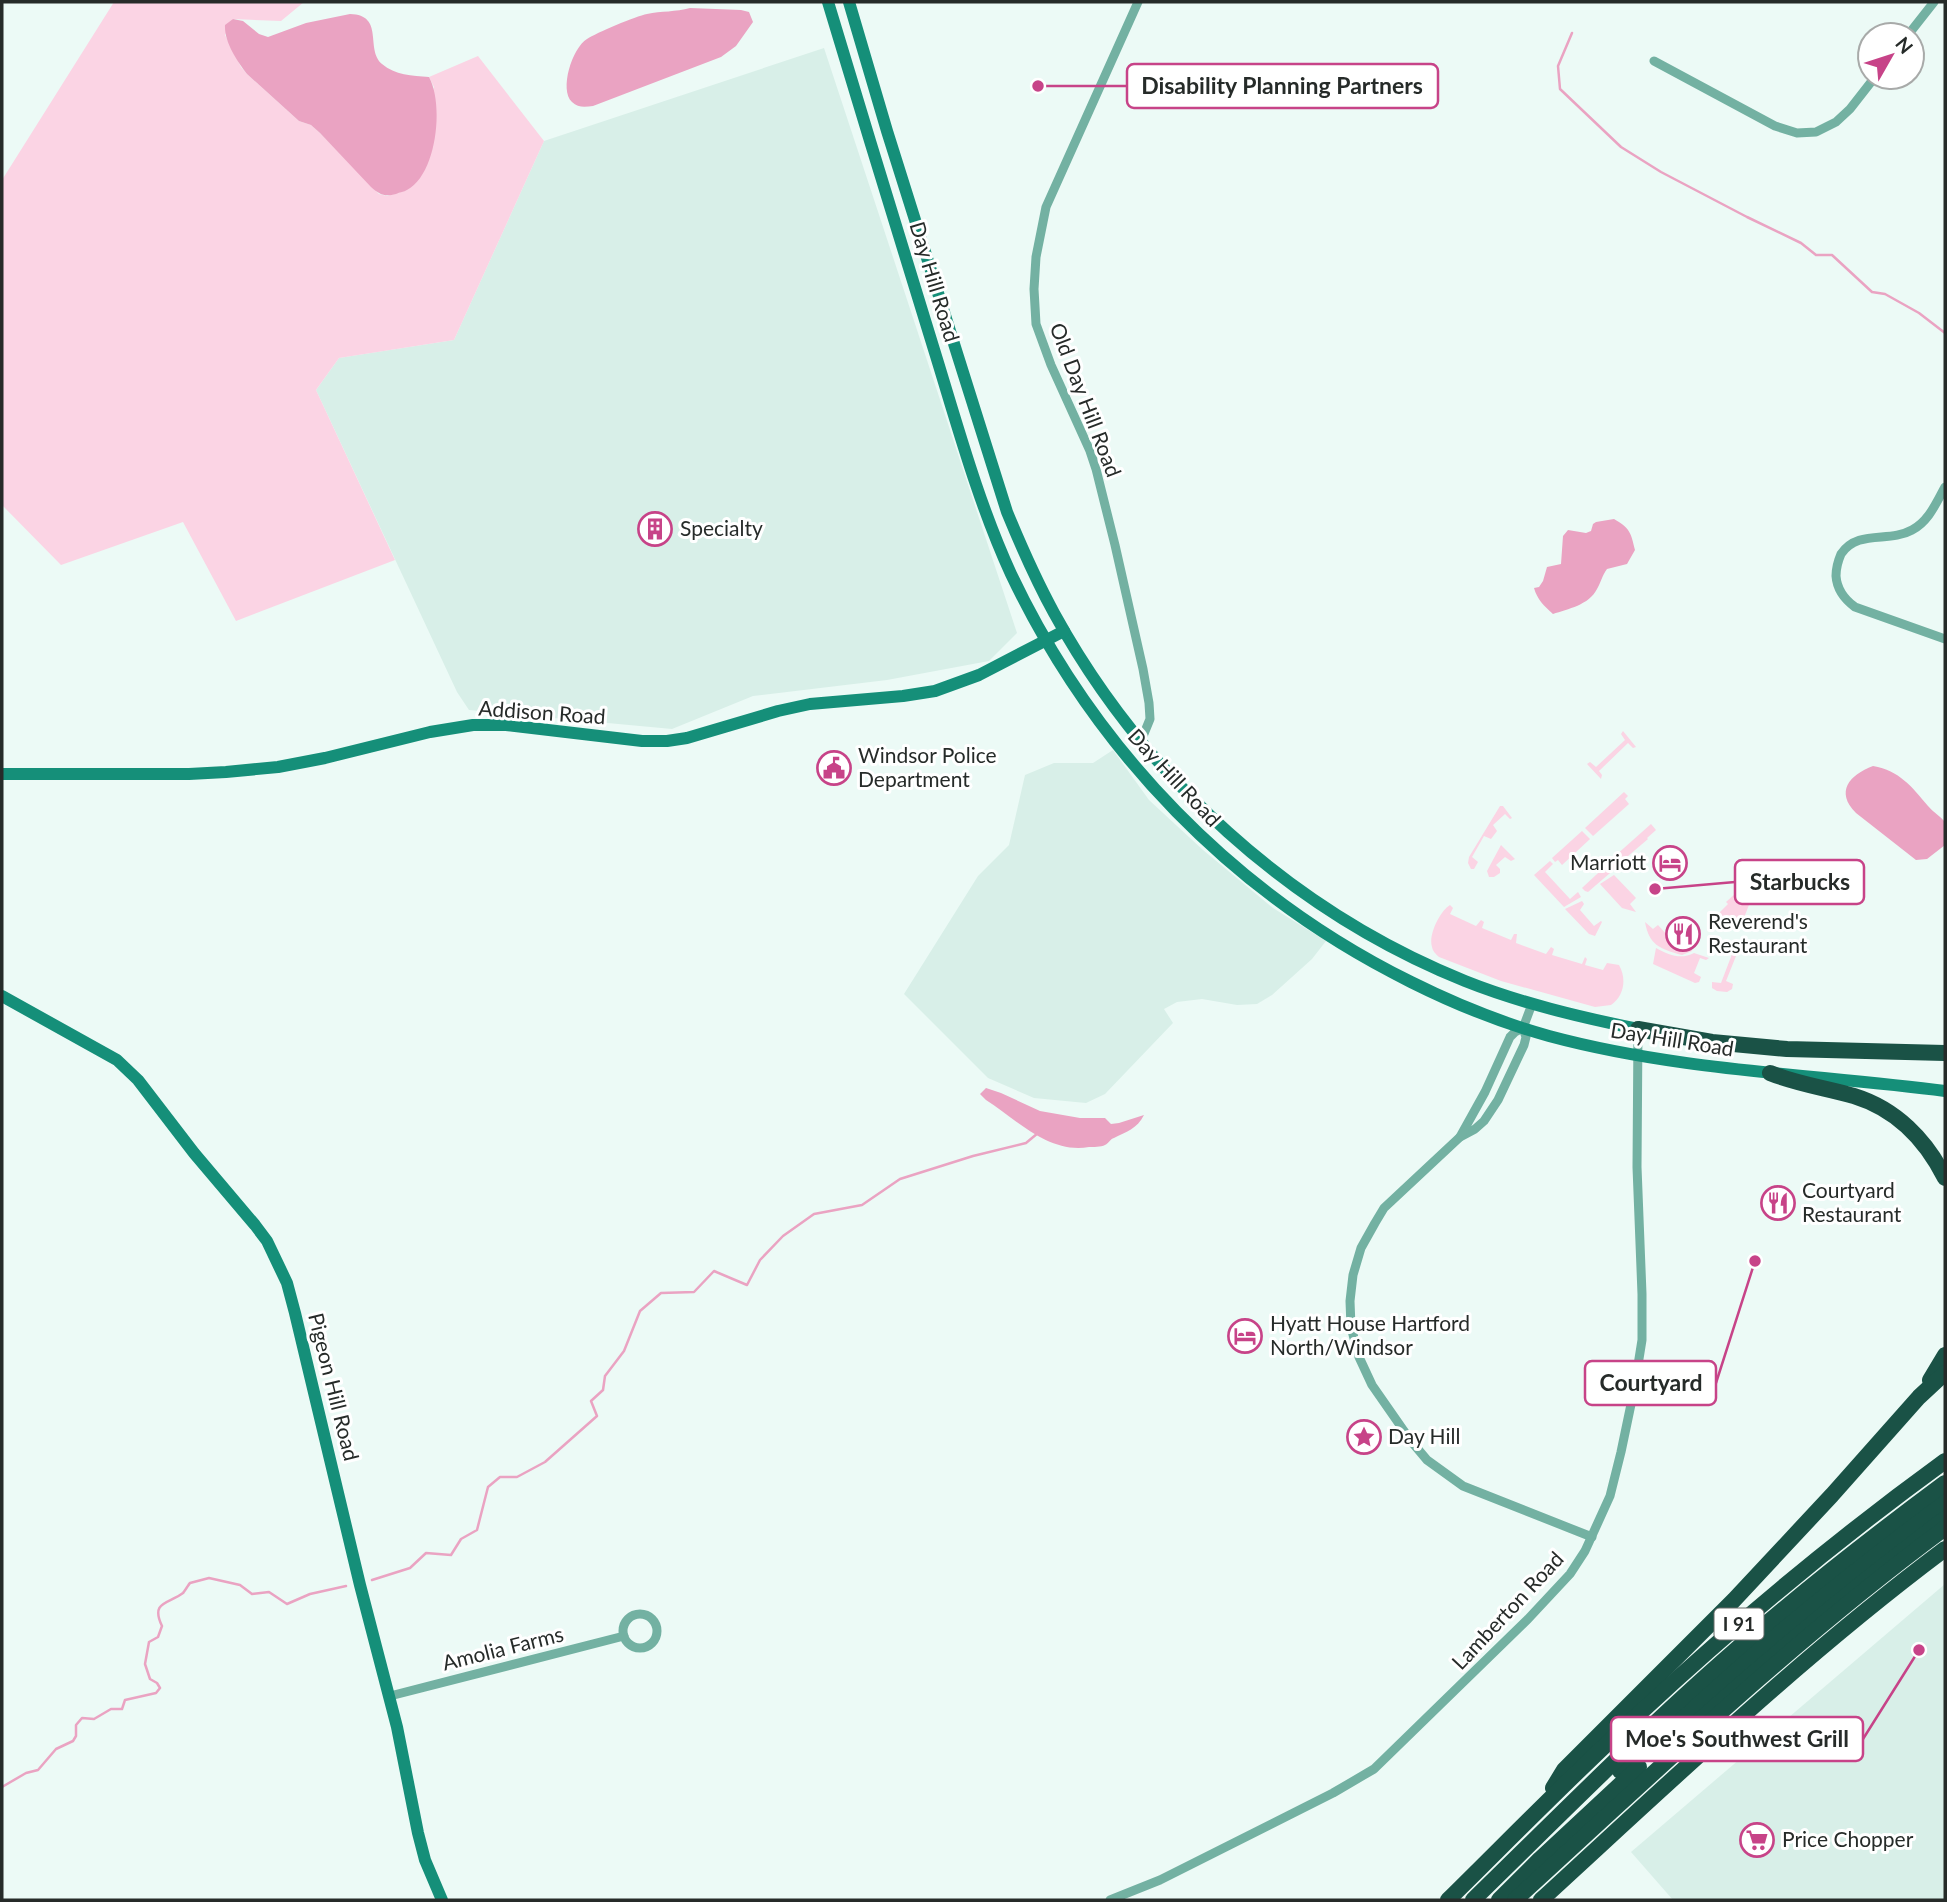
<svg xmlns="http://www.w3.org/2000/svg" width="1947" height="1902" font-family="Lato,sans-serif">
<style>
.built{fill:#d8efe8}
.green{fill:#fbd4e4}
.water{fill:#eaa3c2}
.lines{fill:none;stroke-linecap:round;stroke-linejoin:round}
.stream{stroke:#eaa3c2;stroke-width:2.5}
.street{stroke:#73b1a2;stroke-width:9}
.secondary{stroke:#158f79;stroke-width:12}
.highway{stroke:#1a5246;stroke-width:16}
.labels{text-anchor:middle;stroke-width:6;stroke-linejoin:round;paint-order:stroke}
.shield{fill:#fff;stroke:#676b69;stroke-width:2}
.shield-label{font-size:19px;font-weight:bold;fill:#262b29}
.street-label{font-size:21px;fill:#262b29;stroke:#fff}
.poi-label{font-size:21px;fill:#262b29;stroke:#fff;text-anchor:start}
.leader{fill:none;stroke:#c74388;stroke-width:2.5}
.callout-dot{fill:#c74388;stroke:#fff;stroke-width:2.5}
.callout{fill:#fff;stroke:#c74388;stroke-width:2.5}
.callout-label{font-size:23px;text-anchor:middle;font-weight:bold;fill:#262b29}
</style>
<rect width="100%" height="100%" fill="#ecfaf6"/>
<g class="built">
<polygon points="824,48 1017,633 989,661 887,680 753,696 672,729 469,710 457,692 316,390 339,358 454,340 544,141"/>
<polygon points="1113,750 1149,800 1203,850 1273,908 1326,941 1312,959 1272,995 1257,1004 1237,1005 1202,999 1177,1002 1164,1009 1173,1023 1105,1094 1086,1103 1034,1098 988,1078 904,994 978,876 1009,845 1025,775 1054,763 1093,763"/>
<polygon points="1945,1584 1945,1900 1673,1900 1631,1852"/>
</g>
<g class="green">
<polygon points="114,2 304,2 281,21 233,19 225,35 241,67 247,74 299,121 311,125 320,133 379,194 387,196 407,190 434,87 429,77 478,56 544,141 454,340 339,358 316,390 395,560 236,621 183,522 61,565 2,505 2,180"/>
<polygon points="1623,731 1636,747 1633,748 1628,743 1599,771 1602,775 1601,779 1587,764 1590,762 1596,767 1625,740 1621,734"/>
<polygon points="1624,792 1628,796 1625,799 1629,804 1593,836 1585,828"/>
<polygon points="1500,806 1503,806 1512,818 1510,819 1505,814 1493,825 1497,831 1491,839 1484,836 1472,857 1478,862 1474,869 1471,869 1468,863 1469,857"/>
<polygon points="1651,824 1656,830 1647,838 1648,839 1621,862 1615,856"/>
<polygon points="1582,831 1590,839 1562,865 1558,860 1555,862 1552,858"/>
<polygon points="1501,845 1515,859 1511,861 1505,857 1496,865 1500,869 1500,873 1494,877 1489,877 1487,871"/>
<polygon points="1550,861 1553,864 1545,872 1570,899 1578,892 1581,897 1564,907 1534,875"/>
<polygon points="1611,861 1617,867 1588,892 1585,891 1582,888"/>
<polygon points="1614,875 1636,898 1630,904 1636,912 1622,908 1600,884"/>
<polygon points="1744,886 1747,889 1754,892 1740,928 1726,923 1725,920 1722,918 1707,921 1715,912 1718,914 1728,904 1726,902"/>
<polygon points="1582,901 1584,904 1580,910 1594,926 1601,921 1602,922 1595,936 1589,934 1565,909"/>
<path d="M 1450,905 L 1453,908 L 1450,914 L 1476,926 L 1481,920 L 1484,922 L 1482,928 L 1511,940 L 1514,934 L 1517,934 L 1516,943 L 1546,954 L 1551,947 L 1554,949 L 1552,955 L 1582,964 L 1585,957 L 1587,959 L 1585,965 L 1603,970 L 1607,963 L 1619,965 C 1627,979 1624,996 1611,1005 L 1595,1007 L 1501,981 L 1439,957 C 1436,954 1433,952 1432,947 C 1428,935 1440,911 1450,905 Z"/>
<path d="M 1645,922 L 1653,929 L 1658,925 L 1677,946 L 1682,943 L 1687,948 L 1692,949 L 1692,951 L 1682,955 C 1660,949 1649,945 1645,922 Z"/>
<polygon points="1728,942 1745,948 1746,950 1744,952 1738,951 1726,981 1733,984 1732,989 1727,992 1717,991 1712,988 1712,982 1721,983 1734,949 1727,946"/>
<path d="M 1656,948 C 1669,955 1681,960 1694,953 L 1709,958 L 1706,960 L 1700,958 L 1694,973 L 1701,977 L 1699,982 L 1695,983 L 1653,964 Z"/>
</g>
<g class="water">
<path d="M 690,8 L 741,10 L 749,12 L 753,22 L 736,46 L 721,57 L 593,106 C 585,107 578,108 572,102 C 559,90 572,48 587,39 C 596,33 636,16 647,14 C 661,11 676,12 690,8 Z"/>
<path d="M 350,14 C 385,15 365,49 382,64 C 395,75 412,76 429,77 C 444,104 437,174 407,190 C 404,192 400,192 396,194 C 385,197 380,195 371,187 L 320,133 L 311,125 L 299,121 L 247,74 C 237,61 224,42 225,25 L 233,19 L 243,21 L 259,34 L 268,37 L 306,23 Z"/>
<path d="M 1614,519 C 1630,528 1631,533 1635,550 L 1627,564 L 1607,569 C 1602,576 1601,582 1597,589 C 1589,605 1568,609 1553,614 C 1544,606 1537,599 1534,588 L 1539,587 L 1543,581 L 1547,567 L 1561,564 L 1563,536 L 1568,530 L 1586,533 L 1591,531 L 1593,524 L 1596,522 Z"/>
<path d="M 1873,766 C 1900,771 1911,786 1928,806 C 1933,812 1940,816 1945,822 L 1945,845 L 1927,859 L 1916,860 L 1856,813 C 1835,792 1849,775 1873,766 Z"/>
<path d="M 986,1088 L 1001,1093 L 1040,1111 L 1080,1118 L 1105,1118 L 1111,1124 L 1119,1123 L 1144,1115 C 1137,1129 1126,1132 1114,1138 C 1110,1139 1109,1143 1105,1145 C 1101,1147 1093,1147 1089,1147 C 1049,1154 1017,1120 986,1100 L 980,1094 Z"/>
</g>
<g class="lines">
<g class="stream">
<polyline points="1572,33 1558,66 1560,89 1621,147 1661,172 1747,217 1801,243 1816,255 1832,255 1872,292 1885,294 1919,313 1945,333"/>
<polyline points="372,1580 410,1568 426,1553 451,1555 461,1539 477,1530 488,1487 500,1477 517,1477 545,1462 597,1416 591,1401 603,1390 605,1376 624,1351 640,1311 661,1293 694,1292 714,1271 747,1285 760,1260 783,1236 814,1214 862,1205 900,1179 973,1156 1026,1143 1038,1133"/>
<path d="M 2,1787 L 26,1773 L 38,1770 L 56,1749 L 73,1741 L 76,1736 L 76,1725 L 82,1718 L 94,1719 L 111,1709 L 122,1709 L 125,1700 L 156,1693 L 160,1688 L 157,1683 L 150,1679 L 145,1664 L 149,1642 L 158,1637 L 162,1626 C 150,1601 169,1604 183,1593 C 184,1592 189,1584 190,1583 L 209,1578 L 240,1585 L 252,1594 L 269,1592 L 287,1604 L 310,1594 L 346,1586"/>
</g>
<g class="street">
<polyline points="1138,2 1046,207 1036,257 1034,289 1036,324 1051,365 1090,451 1096,469 1115,545 1143,669 1149,703 1150,719 1141,741"/>
<polyline points="1908,35 1934,2"/>
<polyline points="1654,61 1775,126 1797,133 1816,132 1836,122 1850,109 1875,77"/>
<path d="M 1945,487 C 1936,503 1929,521 1912,530 C 1889,543 1858,529 1841,554 C 1838,561 1836,568 1836,576 C 1837,590 1844,599 1855,607 L 1945,639"/>
<polyline points="1532,1004 1523,1028 1526,1037 1524,1045 1498,1100 1484,1121 1475,1129 1460,1137 1384,1208 1375,1223 1361,1248 1353,1275 1350,1301 1351,1327 1359,1357 1372,1385 1411,1441 1427,1460 1463,1486 1592,1537"/>
<polyline points="1460,1137 1485,1092 1510,1037 1515,1032 1523,1028"/>
<circle cx="640" cy="1631" r="17"/>
<polyline points="390,1696 624,1636"/>
<polyline points="1110,1900 1160,1880 1333,1793 1374,1769 1528,1619 1570,1574 1585,1551 1610,1496 1621,1452 1634,1390 1642,1340 1642,1294 1637,1167 1638,1029"/>
</g>
<g class="secondary">
<path d="M 828,2 C 862,116 897,229 932,343 C 956,420 977,500 1011,574 C 1095,751 1235,895 1411,982 C 1455,1004 1502,1023 1549,1036 C 1679,1071 1813,1074 1945,1091"/>
<path d="M 849,2 L 887,131 L 1007,512 C 1021,546 1036,580 1054,613 C 1144,777 1291,911 1465,981 C 1520,1003 1580,1017 1638,1029"/>
<polyline points="2,774 189,774 226,772 278,767 325,758 430,732 473,725 506,725 642,741 667,741 687,738 778,711 810,704 903,696 935,691 979,675 1064,631"/>
<polyline points="2,996 117,1060 138,1080 194,1153 255,1225 267,1241 287,1283 295,1313 360,1585 397,1727 418,1833 425,1860 442,1900"/>
</g>
<g class="highway">
<polyline points="1638,1029 1712,1042 1787,1049 1945,1053"/>
<path d="M 1770,1073 C 1797,1084 1826,1088 1854,1096 C 1896,1109 1926,1140 1945,1178"/>
<polyline points="1930,1380 1945,1355"/>
<polyline points="1679,1731 1839,1595 1945,1514"/>
<path d="M 1620,1771 C 1724,1675 1831,1583 1945,1499"/>
<polyline points="1553,1788 1564,1770 1734,1600 1832,1495 1919,1397 1945,1373"/>
<path d="M 1448,1900 C 1512,1837 1575,1772 1642,1711 C 1738,1622 1839,1538 1945,1461"/>
<path d="M 1473,1900 C 1555,1820 1636,1738 1722,1662 C 1793,1599 1868,1540 1945,1483"/>
<polyline points="1499,1900 1540,1859 1639,1767"/>
<path d="M 1515,1900 C 1655,1772 1792,1641 1945,1528"/>
<path d="M 1541,1900 C 1673,1779 1802,1656 1945,1549"/>
</g>
</g>
<defs>
<g id="building-ring" transform="scale(1.75)"><circle r="9.5" fill="#fff" stroke="#c74388" stroke-width="1.5"/><path d="M-4-6H4V6H1V3H-1V6H-4ZM-2.5-4.3h1.7v1.8h-1.7ZM.8-4.3h1.7v1.8H.8ZM-2.5-1h1.7V.8h-1.7ZM.8-1h1.7V.8H.8Z" fill="#c74388"/></g>
<g id="civic-ring" transform="scale(1.75)"><circle r="9.5" fill="#fff" stroke="#c74388" stroke-width="1.5"/><path d="M-.6-6.5H3V-4.5H.6V-3L4-1V1h2V6H-6V1h2V-1L-.6-3ZM-1.2 2.5V6h2.4V2.5Z" fill="#c74388"/></g>
<g id="hotel-ring" transform="scale(1.75)"><circle r="9.5" fill="#fff" stroke="#c74388" stroke-width="1.5"/><path d="M-6-4.5h1.5V1H6V5H4.5V3h-9V5H-6ZM-4 0a1.8 1.8 0 1 1 3.6 0ZM.5 0V-2.5h3Q6-2.5 6 0Z" fill="#c74388"/></g>
<g id="restaurant-ring" transform="scale(1.75)"><circle r="9.5" fill="#fff" stroke="#c74388" stroke-width="1.5"/><path d="M-5-6h1v4h1v-4h1v4h1v-4h1v5L-1.5 .5V6h-2V.5L-5-1ZM5-6V6H3V1.5H1.5Q1.5-4 5-6Z" fill="#c74388"/></g>
<g id="sight-ring" transform="scale(1.75)"><circle r="9.5" fill="#fff" stroke="#c74388" stroke-width="1.5"/><path d="M0-6L1.8-2.2L6-1.7L2.9 1.2L3.7 5.4L0 3.3L-3.7 5.4L-2.9 1.2L-6-1.7L-1.8-2.2Z" fill="#c74388"/></g>
<g id="supermarket-ring" transform="scale(1.75)"><circle r="9.5" fill="#fff" stroke="#c74388" stroke-width="1.5"/><path d="M-6-5.5h2.5l.6 2H6L4.5 2H-2.5L-4.4-4H-6ZM-1.5 3.2a1.3 1.3 0 1 0 .1 0ZM3 3.2a1.3 1.3 0 1 0 .1 0Z" fill="#c74388"/></g>
</defs>
<g fill-rule="evenodd">
<use href="#building-ring" x="655" y="529"/>
<use href="#civic-ring" x="834" y="768"/>
<use href="#hotel-ring" x="1670" y="863"/>
<use href="#restaurant-ring" x="1683" y="934"/>
<use href="#restaurant-ring" x="1778" y="1203"/>
<use href="#hotel-ring" x="1245" y="1336"/>
<use href="#sight-ring" x="1364" y="1437"/>
<use href="#supermarket-ring" x="1757" y="1840"/>
</g>
<g class="labels">
<rect class="shield" x="1714.5" y="1608.5" width="49" height="31" rx="5"/>
<g class="shield-label">
<text x="1739" y="1631">I 91</text>
</g>
<g class="street-label">
<text transform="translate(934 282) rotate(73)" y="7">Day Hill Road</text>
<text transform="translate(1085 400) rotate(69)" y="7">Old Day Hill Road</text>
<text transform="translate(542 713) rotate(4)" y="7">Addison Road</text>
<text transform="translate(1174 778) rotate(47)" y="7">Day Hill Road</text>
<text transform="translate(1672 1040) rotate(9)" y="7">Day Hill Road</text>
<text transform="translate(333 1387) rotate(76)" y="7">Pigeon Hill Road</text>
<text transform="translate(1508 1611) rotate(-47)" y="7">Lamberton Road</text>
<text transform="translate(503 1649) rotate(-14)" y="7">Amolia Farms</text>
</g>
<g class="poi-label">
<text x="680" y="536">Specialty</text>
<text x="858" y="763">Windsor Police<tspan x="858" dy="24">Department</tspan></text>
<text x="1646" y="870" text-anchor="end">Marriott</text>
<text x="1708" y="929">Reverend's<tspan x="1708" dy="24">Restaurant</tspan></text>
<text x="1802" y="1198">Courtyard<tspan x="1802" dy="24">Restaurant</tspan></text>
<text x="1270" y="1331">Hyatt House Hartford<tspan x="1270" dy="24">North/Windsor</tspan></text>
<text x="1388" y="1444">Day Hill</text>
<text x="1782" y="1847">Price Chopper</text>
</g>
</g>
<path class="leader" d="M1038 86L1127 86M1655 889L1735 882M1755 1261L1716 1383M1919 1650L1863 1739"/>
<g class="callout-dot">
<circle cx="1038" cy="86" r="7"/>
<circle cx="1655" cy="889" r="7"/>
<circle cx="1755" cy="1261" r="7"/>
<circle cx="1919" cy="1650" r="7"/>
</g>
<g class="callout">
<rect x="1127" y="64" width="311" height="44" rx="7"/>
<rect x="1735" y="860" width="129" height="44" rx="7"/>
<rect x="1585" y="1361" width="131" height="44" rx="7"/>
<rect x="1611" y="1717" width="252" height="44" rx="7"/>
</g>
<g class="callout-label">
<text x="1282" y="94">Disability Planning Partners</text>
<text x="1800" y="890">Starbucks</text>
<text x="1651" y="1391">Courtyard</text>
<text x="1737" y="1747">Moe's Southwest Grill</text>
</g>
<rect width="1947" height="1902" fill="none" stroke="#262b29" stroke-width="7"/>
<g transform="translate(1891 56) rotate(51)"><circle r="33" fill="#ffffff" stroke="#a8aaa9" stroke-width="2"/>
<path d="M0-5L12 26L0 18L-12 26Z" fill="#c74388"/>
<text y="-10" font-size="19" font-weight="bold" text-anchor="middle" fill="#262b29">N</text>
</g>
</svg>
